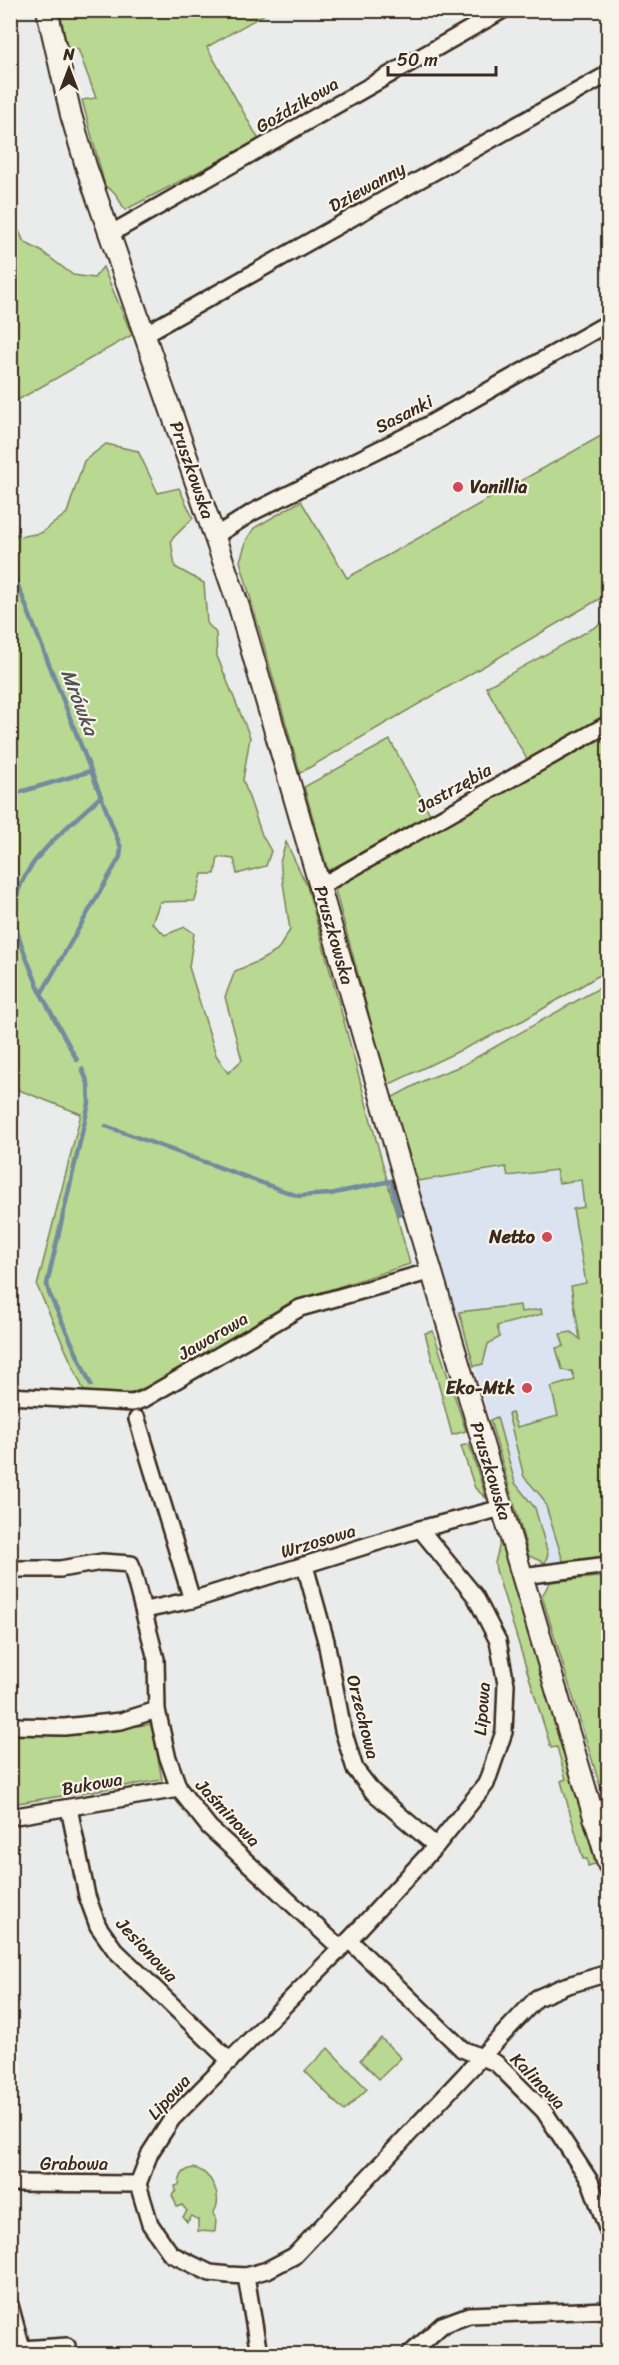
<svg xmlns="http://www.w3.org/2000/svg" width="619" height="2365" font-family="Sriracha,sans-serif">
<style>
.built{fill:#dbe3f1}
.green{fill:#b9d891;stroke:#7a8158;stroke-width:1.5}
.lines{fill:none;stroke-linecap:round;stroke-linejoin:round}
.stream{stroke:#728b9f;stroke-width:4.5}
.minor-casing{stroke:#3b2a1e;stroke-width:20}
.tertiary-casing{stroke:#3b2a1e;stroke-width:24}
.minor{stroke:#f7f3e8;stroke-width:15}
.tertiary{stroke:#f7f3e8;stroke-width:20}
.poi-dot{fill:#d1495b;stroke:#f7f3e8;stroke-width:2}
.labels{text-anchor:middle;stroke-width:4.5;stroke-linejoin:round;paint-order:stroke}
.street-label{font-size:18px;fill:#3b2a1e;stroke:#f7f3e8}
.poi-label{font-size:18px;font-weight:bold;fill:#3b2a1e;stroke:#f7f3e8;text-anchor:end}
.water-label{font-size:20px;font-style:italic;fill:#525254;stroke:#f7f3e8}
</style>
<rect width="100%" height="100%" fill="#eaecec"/>
<filter id="ink" filterUnits="userSpaceOnUse"><feTurbulence type="fractalNoise" baseFrequency=".0167" numOctaves="2"/><feDisplacementMap in="SourceGraphic" scale="12" xChannelSelector="R" yChannelSelector="G"/><feConvolveMatrix kernelMatrix="1 2 1 2 8 2 1 2 1" color-interpolation-filters="sRGB"/></filter>
<g filter="url(#ink)">
<polygon class="built" points="506,1167 508,1176 557,1170 580,1180 584,1207 573,1209 586,1283 571,1286 608,1556 545,1563 529,1556 459,1312 454,1312 430,1230 418,1181"/>
<g class="green">
<polygon points="60,11 270,11 207,47 259,140 125,210 115,193 105,186 82,100 96,98 78,49 67,47"/>
<polygon points="11,213 24,242 41,251 73,275 94,278 103,267 132,335 11,404"/>
<polygon points="608,432 608,594 300,773 240,561 247,539 254,528 301,501 347,578"/>
<polygon points="106,444 138,451 158,493 179,488 193,518 171,540 175,567 204,583 207,623 216,633 217,656 250,737 243,780 262,835 271,851 266,866 237,874 234,859 218,857 215,874 202,874 195,901 160,902 152,923 165,935 185,927 194,933 189,967 216,1055 228,1073 242,1060 225,997 235,971 259,961 277,951 290,930 280,862 286,842 307,886 410,1264 291,1302 149,1386 126,1395 84,1391 37,1286 81,1114 11,1087 10,524 18,537 41,533 67,513 84,461"/>
<polygon points="608,620 608,716 528,761 486,687"/>
<polygon points="608,735 608,970 524,1020 388,1085 334,886"/>
<polygon points="390,740 430,814 328,871 304,787"/>
<polygon points="608,983 608,1556 563,1561 545,1503 541,1496 524,1477 508,1414 512,1413 517,1427 558,1416 551,1387 575,1380 572,1371 566,1371 562,1369 556,1348 564,1346 560,1334 571,1332 580,1339 571,1286 586,1283 573,1209 584,1207 581,1180 559,1183 556,1170 508,1176 506,1167 418,1181 391,1098 425,1080 463,1065"/>
<polygon points="520,1305 521,1312 541,1309 542,1314 497,1326 500,1337 488,1344 483,1364 474,1366 459,1312"/>
<polygon points="433,1331 466,1431 452,1435 425,1333"/>
<polygon points="497,1417 515,1483 535,1508 548,1554 545,1563 529,1556 490,1420"/>
<polygon points="469,1444 486,1498 475,1488 461,1446"/>
<polygon points="502,1535 574,1774 595,1864 588,1866 587,1859 583,1859 561,1781 566,1779 557,1747 551,1748 496,1570 495,1563"/>
<polygon points="608,1576 608,1812 542,1596 550,1582"/>
<polygon points="152,1724 162,1780 11,1804 11,1734 63,1736"/>
<polygon points="381,2038 401,2058 379,2079 360,2060"/>
<polygon points="328,2048 367,2089 344,2111 305,2071"/>
<path d="M 193,2168 C 211,2170 225,2199 213,2213 L 216,2219 L 215,2232 L 198,2231 L 198,2220 L 192,2216 L 187,2222 L 183,2217 L 187,2211 L 182,2205 L 177,2207 L 172,2195 L 176,2191 L 175,2186 L 179,2185 C 180,2175 183,2170 193,2168 Z"/>
</g>
<g class="lines">
<g class="stream">
<polyline points="10,565 91,771 10,795"/>
<path d="M 41,994 C 32,970 19,945 15,920 C 8,870 68,828 101,796"/>
<polyline points="77,1060 41,994 120,857 121,848 91,771"/>
<polyline points="82,1069 88,1083 89,1103 47,1284 49,1293 91,1385"/>
<polyline points="106,1126 298,1196 330,1194 391,1181 399,1214"/>
</g>
<g class="minor-casing">
<g id="minor">
<polyline points="110,234 503,10"/>
<polyline points="145,334 608,74"/>
<polyline points="215,536 253,512 426,426 608,323"/>
<polyline points="319,887 608,724"/>
<polyline points="10,1396 133,1403 144,1399 300,1308 432,1271"/>
<polyline points="137,1419 192,1600"/>
<polyline points="420,1529 475,1596 498,1641 506,1684 504,1732 486,1784 436,1846 349,1940 172,2119 150,2153 138,2184 150,2224 171,2254 210,2273 229,2275 246,2276 267,2270 294,2256 537,1998 565,1986 608,1973"/>
<polyline points="305,1566 326,1641 343,1730 355,1769 373,1792 436,1846"/>
<polyline points="10,1569 60,1569 102,1562 131,1564 156,1659 157,1710 167,1755 179,1789 209,1827 340,1948"/>
<polyline points="522,1576 608,1565"/>
<polyline points="145,1610 192,1600 420,1529 502,1508"/>
<polyline points="10,1726 64,1727 121,1721 157,1710"/>
<polyline points="69,1808 87,1896 98,1926 115,1950 230,2061"/>
<polyline points="10,1817 179,1789"/>
<polyline points="349,1940 462,2049 496,2063 544,2111 590,2181 608,2231"/>
<polyline points="10,2183 138,2184"/>
<polyline points="246,2276 259,2354"/>
<polyline points="10,2305 22,2349 67,2346"/>
<polyline points="410,2354 442,2325 469,2315 608,2310"/>
</g>
</g>
<g class="tertiary-casing">
<polyline id="tertiary" points="47,10 71,115 86,166 239,607 413,1209 608,1864"/>
</g>
<use href="#minor" class="minor"/>
<use href="#tertiary" class="tertiary"/>
</g>
</g>
<g class="poi-dot">
<circle cx="458" cy="487" r="6"/>
<circle cx="547" cy="1237" r="6"/>
<circle cx="527" cy="1388" r="6"/>
</g>
<g class="labels">
<g class="street-label">
<text transform="translate(297 105) rotate(-30)" y="6">Goździkowa</text>
<text transform="translate(367 187) rotate(-29)" y="6">Dziewanny</text>
<text transform="translate(404 414) rotate(-27)" y="6">Sasanki</text>
<text transform="translate(192 470) rotate(71)" y="6">Pruszkowska</text>
<text transform="translate(454 788) rotate(-29)" y="6">Jastrzębia</text>
<text transform="translate(334 935) rotate(74)" y="6">Pruszkowska</text>
<text transform="translate(213 1336) rotate(-30)" y="6">Jaworowa</text>
<text transform="translate(491 1471) rotate(73)" y="6">Pruszkowska</text>
<text transform="translate(318 1541) rotate(-17)" y="6">Wrzosowa</text>
<text transform="translate(482 1709) rotate(-86)" y="6">Lipowa</text>
<text transform="translate(363 1717) rotate(76)" y="6">Orzechowa</text>
<text transform="translate(92 1784) rotate(-10)" y="6">Bukowa</text>
<text transform="translate(228 1813) rotate(47)" y="6">Jaśminowa</text>
<text transform="translate(147 1950) rotate(47)" y="6">Jesionowa</text>
<text transform="translate(538 2081) rotate(46)" y="6">Kalinowa</text>
<text transform="translate(169 2097) rotate(-48)" y="6">Lipowa</text>
<text x="74" y="2170">Grabowa</text>
</g>
<g class="poi-label">
<text x="470" y="493" text-anchor="start">Vanillia</text>
<text x="535" y="1243">Netto</text>
<text x="515" y="1394">Eko-Mtk</text>
</g>
<g class="water-label">
<text transform="translate(80 702) rotate(69)" y="7">Mrówka</text>
</g>
</g>
<rect width="619" height="2365" fill="none" stroke="#f7f3e8" stroke-width="36"/>
<rect x="18" y="18" width="583" height="2329" fill="none" stroke="#3b2a1e" stroke-width="2" filter="url(#ink)"/>
<g transform="translate(69 69)" stroke="#f7f3e8" stroke-width="4.5" paint-order="stroke">
<path d="M0-4.5L10 22L0 15L-10 22Z" fill="#3b2a1e"/>
<text y="-9" font-size="16" font-weight="bold" text-anchor="middle" fill="#3b2a1e">N</text>
</g>
<path d="M388 66v9h108v-9" fill="none" stroke="#3b2a1e" stroke-width="3"/>
<text x="397" y="66" font-size="18" fill="#3b2a1e" stroke="#f7f3e8" stroke-width="4.5" paint-order="stroke">50 m</text>
</svg>
